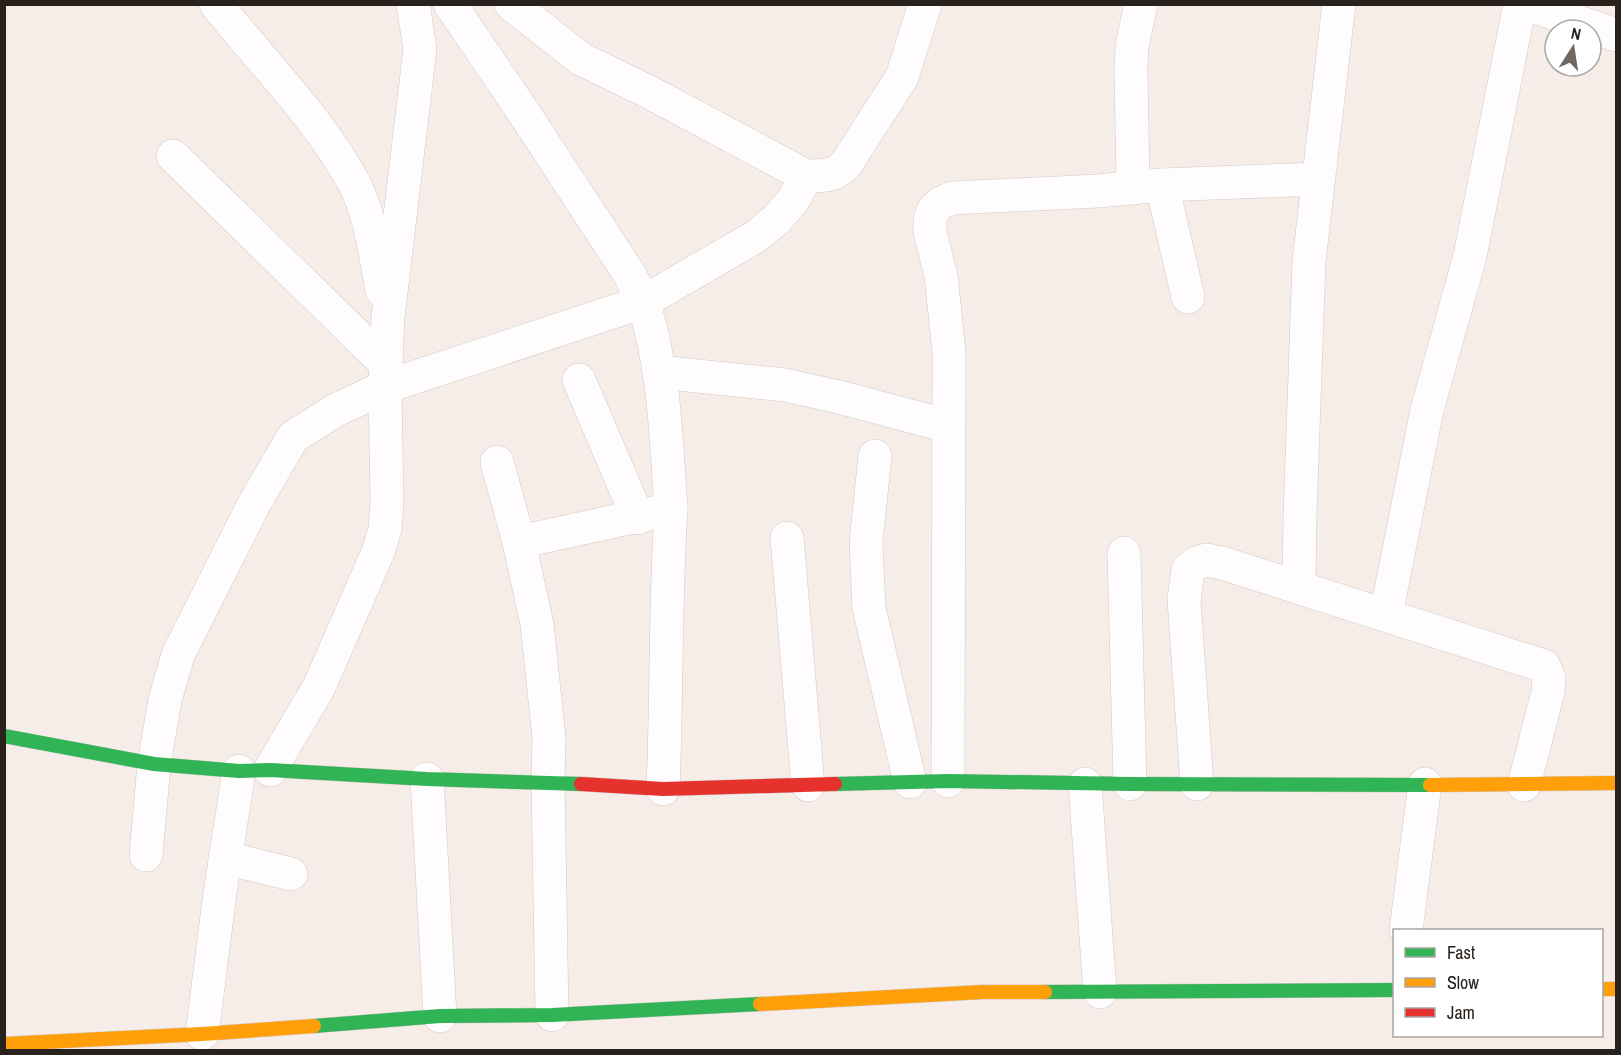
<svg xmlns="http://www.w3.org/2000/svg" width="1621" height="1055" font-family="'Archivo Narrow',sans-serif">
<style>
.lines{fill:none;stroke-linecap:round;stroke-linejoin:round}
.street-casing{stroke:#d2c9c4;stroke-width:34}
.fast-casing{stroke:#d2c9c4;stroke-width:15}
.slow-casing{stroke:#d2c9c4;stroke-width:15}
.jam-casing{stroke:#d2c9c4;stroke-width:15}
.street{stroke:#fefcfc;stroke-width:33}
.fast{stroke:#30b455;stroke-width:14}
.slow{stroke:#ff9f0a;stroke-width:14}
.jam{stroke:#e5322d;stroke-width:14}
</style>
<rect width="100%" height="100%" fill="#f7ede8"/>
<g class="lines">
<g class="street-casing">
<g id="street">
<path d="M 216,4 C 262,62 319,118 354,183 C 371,216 375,255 382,290"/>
<polyline points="450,4 522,110 630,275 643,302 755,237 777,219 794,199 806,176 649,92 581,59 511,4"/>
<polyline points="1527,4 1616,35"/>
<polyline points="173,156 386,364"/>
<path d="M 806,176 C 823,176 834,177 846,164 L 902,77 L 925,4"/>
<polyline points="1133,188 1131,68 1132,46 1141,4"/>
<polyline points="1188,297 1162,185 1319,179"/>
<polyline points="659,372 785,385 839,397 948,426"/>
<polyline points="579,380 638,518"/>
<polyline points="875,456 866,542 869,608 910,782"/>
<polyline points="497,462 519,542 537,624 549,738 548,782 552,1015"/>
<polyline points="787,538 808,785"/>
<polyline points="1124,553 1130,784"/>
<polyline points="1299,587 1300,516 1309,261 1339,4"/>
<polyline points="1386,615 1427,410 1470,256 1520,4"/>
<polyline points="270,770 319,687 378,552 385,529 387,502 385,387 388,317 420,49 413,4"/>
<polyline points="427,779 440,1016"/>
<polyline points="948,781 949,352 941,276 930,232 930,219 934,209 941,203 952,198 1098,191 1162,185"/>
<polyline points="1085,784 1100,992"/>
<polyline points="1197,784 1184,600 1188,570 1196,563 1206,560 1222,563 1544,666 1549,678 1548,692 1524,785"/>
<path d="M 663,789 C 667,696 665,603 671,509"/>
<path d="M 146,855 L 154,764 L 165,700 L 178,655 L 254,504 L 293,437 L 336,410 L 385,387 L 643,302 C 665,369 666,440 671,509 L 519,542"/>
<polyline points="225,858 291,874"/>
<polyline points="1406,930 1425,784"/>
<polyline points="202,1034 220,893 239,771"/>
</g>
</g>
<g class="fast-casing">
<g id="fast">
<polyline points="4,736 154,764 239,771 270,770 427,779 581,784"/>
<polyline points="835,784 948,781 1130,784 1430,785"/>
<polyline points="1045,992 1394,990"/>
<polyline points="314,1026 440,1016 552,1015 760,1004"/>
</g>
</g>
<g class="slow-casing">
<g id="slow">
<polyline points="1430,785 1616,783"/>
<polyline points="1602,989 1616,989"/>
<polyline points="760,1004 983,992 1045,992"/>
<polyline points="4,1044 202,1034 314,1026"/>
</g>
</g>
<g class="jam-casing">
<polyline id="jam" points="581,784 663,789 835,784"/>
</g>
<use href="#street" class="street"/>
<use href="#fast" class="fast"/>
<use href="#slow" class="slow"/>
<use href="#jam" class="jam"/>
</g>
<rect width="1621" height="1055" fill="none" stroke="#28211c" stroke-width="12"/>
<rect x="1393" y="929" width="210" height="108" fill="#ffffff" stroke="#a9a6a4" stroke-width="1.5"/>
<rect x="1405" y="948" width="30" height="9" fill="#30b455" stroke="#a9a6a4" stroke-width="1.5"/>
<text x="1447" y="959" font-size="18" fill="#28211c">Fast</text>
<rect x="1405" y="978" width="30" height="9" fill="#ff9f0a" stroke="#a9a6a4" stroke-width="1.5"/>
<text x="1447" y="989" font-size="18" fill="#28211c">Slow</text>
<rect x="1405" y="1008" width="30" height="9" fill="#e5322d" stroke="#a9a6a4" stroke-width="1.5"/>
<text x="1447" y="1019" font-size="18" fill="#28211c">Jam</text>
<g transform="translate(1573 48) rotate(12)"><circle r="28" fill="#ffffff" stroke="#a9a6a4" stroke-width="1.5"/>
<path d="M0-4.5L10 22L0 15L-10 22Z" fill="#706863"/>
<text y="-9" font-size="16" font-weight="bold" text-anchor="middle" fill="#28211c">N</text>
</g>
</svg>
